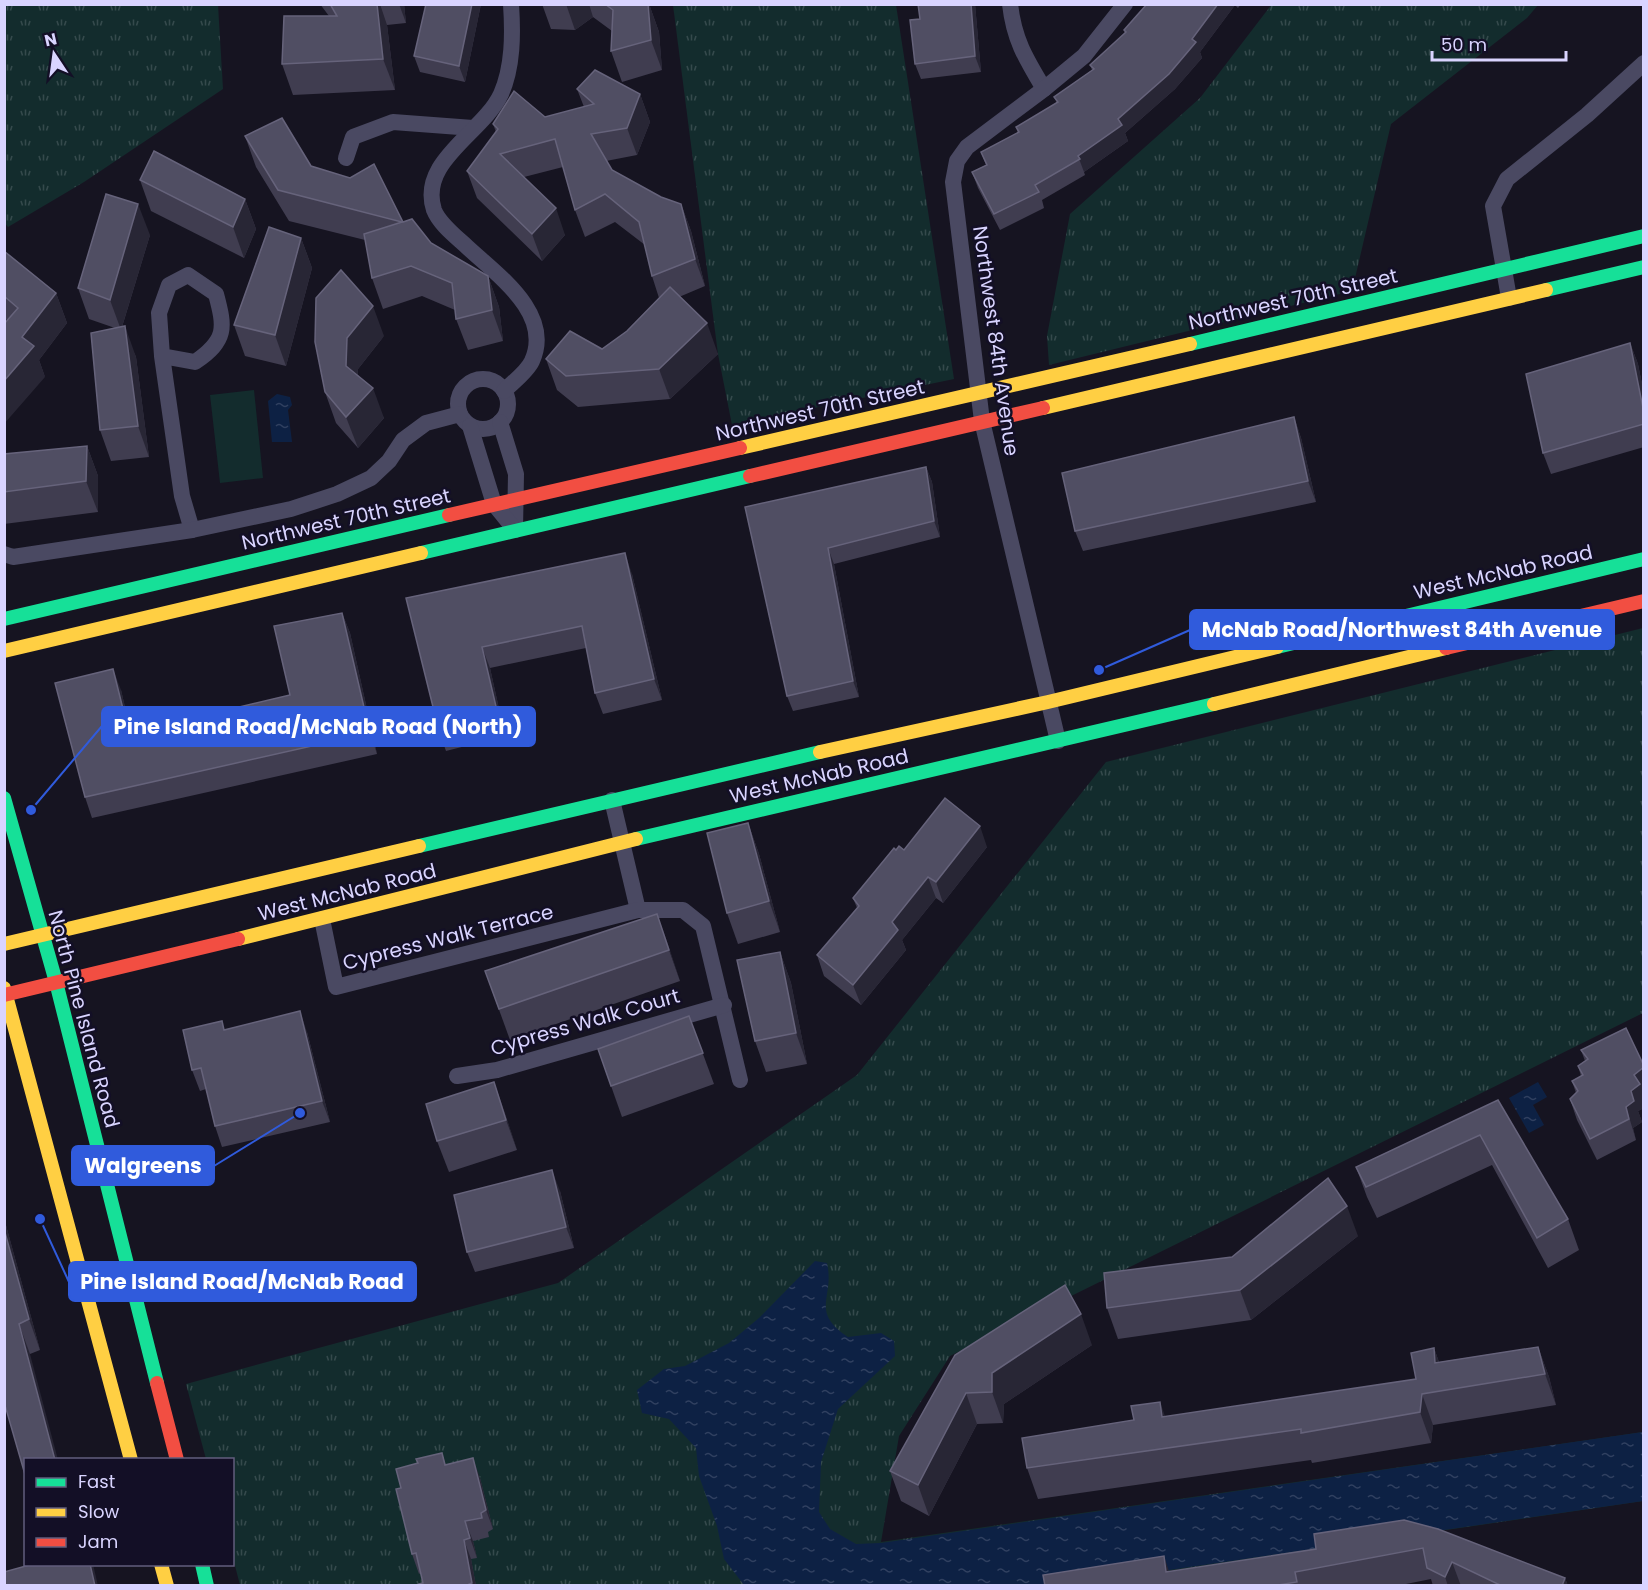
<svg xmlns="http://www.w3.org/2000/svg" width="1648" height="1590" font-family="Poppins,sans-serif">
<style>
.grass{fill:url(#grass-tufts)}
.park{fill:#132c2d}
.water{fill:url(#water-ripples)}
.lines{fill:none;stroke-linecap:round;stroke-linejoin:round}
.street{stroke:#4a4962;stroke-width:16}
.fast{stroke:#16e098;stroke-width:14}
.slow{stroke:#ffcf43;stroke-width:14}
.jam{stroke:#f24e42;stroke-width:14}
.wall{fill:#403d50}
.shaded-wall{fill:#282635}
.building{fill:#504e63;stroke:#66637b;stroke-width:1.5}
.labels{text-anchor:middle;stroke-width:5;stroke-linejoin:round;paint-order:stroke}
.street-label{font-size:20px;fill:#d9d4ff;stroke:#130f26}
.leader{fill:none;stroke:#305bdc;stroke-width:2}
.callout-dot{fill:#305bdc;stroke:#130f26;stroke-width:2}
.callout{fill:#305bdc;stroke:#305bdc;stroke-width:2}
.callout-label{font-size:21px;text-anchor:middle;font-weight:bold;fill:#fff}
</style>
<defs>
<pattern id="grass-tufts" width="24" height="20" patternUnits="userSpaceOnUse" patternTransform="scale(1.5)"><rect width="24" height="20" fill="#132c2d"/><path d="M3 7l-1-3M5 7V3M7 7l1-3M15 17l-1-3M17 17v-4M19 17l1-3" fill="none" stroke="#354a4c"/></pattern>
<pattern id="water-ripples" width="26" height="14" patternUnits="userSpaceOnUse" patternTransform="scale(1.5)"><rect width="26" height="14" fill="#0d2144"/><path d="M2 4q2-2 4 0t4 0M15 11q2-2 4 0t4 0" fill="none" stroke="#304060"/></pattern>
</defs>
<rect width="100%" height="100%" fill="#161421"/>
<g class="grass">
<polygon points="1272,4 1538,5 1527,18 1391,124 1352,291 1049,365 1047,336 1070,214 1200,98"/>
<polygon points="4,5 218,5 223,89 84,182 8,227 4,222"/>
<polygon points="673,5 896,5 954,379 732,425 718,354"/>
<polygon points="1643,628 1643,1013 950,1356 899,1436 881,1542 1643,1432 1643,1501 1066,1586 240,1585 233,1558 232,1460 206,1459 186,1384 558,1283 857,1075 1106,762"/>
</g>
<polygon class="park" points="254,390 263,478 220,483 210,395"/>
<g class="water">
<polygon points="277,394 290,397 292,405 288,410 292,442 272,442 268,401"/>
<polygon points="1538,1082 1547,1097 1533,1105 1544,1125 1529,1133 1509,1098"/>
<path d="M 815,1261 L 827,1263 C 835,1298 809,1311 848,1337 L 881,1333 L 894,1341 L 895,1356 L 838,1409 L 821,1462 L 819,1512 L 830,1529 L 856,1544 L 881,1543 L 1643,1432 L 1643,1501 L 1066,1585 L 744,1585 L 724,1559 L 717,1526 L 699,1476 L 696,1448 L 669,1419 L 642,1413 L 637,1390 L 664,1369 L 685,1366 L 729,1343 L 759,1318 Z"/>
</g>
<g class="lines">
<g class="street">
<path d="M 1010,4 C 1014,40 1026,59 1044,89"/>
<polyline points="346,158 353,137 393,122 473,128"/>
<polyline points="1509,298 1493,206 1507,179 1587,115 1644,63"/>
<path d="M 162,356 L 195,362 C 227,340 225,328 216,294 L 188,275 L 169,285 L 159,313 L 162,356 L 182,496 L 192,530"/>
<circle cx="483" cy="404" r="25"/>
<path d="M 504,391 C 513,382 527,372 532,361 C 554,312 494,273 464,244 C 454,235 439,223 434,210 C 418,161 483,133 501,94 C 513,67 513,34 511,4"/>
<polyline points="500,422 516,474 515,530"/>
<polyline points="470,426 494,504 515,530"/>
<polyline points="4,554 13,557 192,530 291,509 337,494 371,478 389,461 403,440 426,423 460,414"/>
<polyline points="1058,741 982,421 953,182 957,161 967,147 1044,89 1084,56 1125,4"/>
<polyline points="612,800 638,910"/>
<polyline points="322,919 336,987 638,910 683,910 703,926 740,1080"/>
<polyline points="457,1076 497,1070 724,1005"/>
</g>
<g class="fast">
<polyline points="1546,290 1644,267"/>
<polyline points="1190,344 1644,236"/>
<polyline points="421,553 750,476"/>
<polyline points="4,619 449,515"/>
<polyline points="1277,647 1644,559"/>
<polyline points="4,798 56,982 157,1383"/>
<polyline points="636,839 1214,704"/>
<polyline points="419,846 820,752"/>
<polyline points="202,1564 207,1586"/>
</g>
<g class="slow">
<polyline points="1043,408 1546,290"/>
<polyline points="740,448 1190,344"/>
<polyline points="4,651 421,553"/>
<polyline points="1214,704 1446,648"/>
<polyline points="820,752 1048,702 1277,647"/>
<polyline points="238,939 636,839"/>
<polyline points="4,944 419,846"/>
<polyline points="4,988 131,1460"/>
<polyline points="161,1564 167,1586"/>
</g>
<g class="jam">
<polyline points="750,476 1043,408"/>
<polyline points="449,515 740,448"/>
<polyline points="1446,648 1644,601"/>
<polyline points="4,995 238,939"/>
<polyline points="157,1383 177,1460"/>
</g>
</g>
<g class="wall">
<polygon points="320,4 404,4 406,23 387,25 395,90 293,95 282,64 329,16"/>
<polygon points="481,4 465,82 420,72 414,56"/>
<polygon points="542,4 649,4 659,32 662,70 622,82 611,51 612,31 593,17 575,30 551,29"/>
<polygon points="918,4 975,4 981,72 921,79 915,64 920,19"/>
<polygon points="1147,4 1241,4 1238,8 1235,5 1200,52 1202,58 1175,89 1125,133 1128,141 1084,172 1085,175 1042,200 1044,208 1000,230 978,188 972,172 986,165 981,152 1018,133 1016,127 1057,103 1054,97 1092,70 1090,65 1125,34 1124,30"/>
<polygon points="577,89 640,94 650,122 637,155 606,161 612,170 661,197 681,204 691,231 705,286 679,297 718,354 670,399 578,407 557,390 546,359 602,349 627,331 659,298 652,276 645,245 615,222 585,237 575,210 563,167 524,177 565,235 542,261 477,198 467,171 496,132 493,124 545,117 584,107"/>
<polygon points="245,136 311,166 403,222 431,243 488,276 499,307 503,341 468,350 456,319 455,310 422,296 383,309 372,278 365,240 289,221 256,167"/>
<polygon points="140,180 245,199 256,229 244,258 151,211"/>
<polygon points="150,235 122,327 136,357 149,457 111,461 100,430 115,328 89,319 78,288"/>
<polygon points="301,238 312,268 286,366 245,356 234,325"/>
<polygon points="4,251 56,293 67,323 39,360 45,377 7,320 4,318"/>
<polygon points="384,336 358,369 358,375 384,418 358,448 336,423 325,392"/>
<polygon points="1630,343 1638,364 1644,394 1644,447 1551,474 1543,453"/>
<polygon points="1294,417 1301,438 1316,502 1083,551 1075,531"/>
<polygon points="87,446 98,476 98,512 4,524 4,454"/>
<polygon points="926,467 932,482 940,537 834,564 859,697 793,711 787,696 745,507"/>
<polygon points="632,574 662,700 603,714 595,693 586,648 490,668 505,736 446,751 439,731 406,598"/>
<polygon points="342,613 350,633 377,754 92,818 85,797 121,690 131,733 290,695"/>
<polygon points="748,823 759,854 780,932 738,944 727,913"/>
<polygon points="987,847 943,903 936,898 902,940 906,950 861,1005 824,976 817,955 857,908 853,898 896,850"/>
<polygon points="657,914 680,981 510,1040 485,971"/>
<polygon points="780,952 791,983 807,1064 766,1072 755,1041"/>
<polygon points="689,1016 714,1084 622,1117 598,1049"/>
<polygon points="225,1030 307,1032 330,1122 222,1147 215,1126 206,1089 200,1091 192,1070"/>
<polygon points="1581,1050 1644,1066 1644,1108 1638,1111 1642,1122 1633,1128 1636,1140 1597,1160 1577,1120 1570,1099 1576,1093 1572,1081 1581,1076 1578,1066 1585,1061"/>
<polygon points="494,1082 517,1150 449,1172 437,1141"/>
<polygon points="1498,1100 1568,1219 1579,1250 1548,1268 1492,1165 1377,1218 1367,1197 1356,1167"/>
<polygon points="560,1191 574,1248 475,1272 467,1252"/>
<polygon points="4,1218 40,1350 30,1354 4,1402"/>
<polygon points="1358,1236 1251,1320 1118,1339 1107,1308 1232,1257"/>
<polygon points="1092,1345 1004,1404 1003,1423 977,1424 929,1516 901,1501 890,1471 955,1355"/>
<polygon points="1538,1347 1549,1377 1556,1405 1433,1425 1431,1443 1312,1463 1311,1460 1038,1499 1027,1468 1134,1420 1165,1417 1416,1379 1434,1348 1439,1362"/>
<polygon points="442,1453 446,1465 480,1478 493,1529 488,1532 489,1537 473,1541 477,1558 471,1559 476,1586 420,1586 423,1583 421,1573 419,1574 412,1554 401,1488 418,1463"/>
<polygon points="1404,1520 1565,1578 1568,1586 1433,1586 1431,1579 1396,1586 1045,1586 1169,1572 1316,1549"/>
</g>
<g class="shaded-wall">
<polygon points="377,4 380,4 387,25 395,90 383,59"/>
<polygon points="399,4 404,4 406,23"/>
<polygon points="472,4 481,4 465,82 459,66"/>
<polygon points="566,4 589,4 593,17 575,30"/>
<polygon points="648,4 649,4 659,32 662,70 651,40"/>
<polygon points="971,4 975,4 981,72 975,56"/>
<polygon points="1218,4 1235,4 1235,5 1200,52 1202,58 1175,89 1125,133 1128,141 1084,172 1078,156 1118,119 1192,39"/>
<polygon points="640,94 650,122 637,155 627,128"/>
<polygon points="245,199 256,229 244,258 233,227"/>
<polygon points="138,204 150,235 121,330 110,300"/>
<polygon points="681,204 691,231 705,286 695,259"/>
<polygon points="556,208 565,235 542,261 532,234"/>
<polygon points="301,238 312,268 286,366 275,335"/>
<polygon points="488,276 499,307 503,341 492,310"/>
<polygon points="56,293 67,323 39,360 45,377 4,424 4,381 22,337"/>
<polygon points="373,306 384,336 358,369 357,396 346,366 347,338"/>
<polygon points="707,323 718,354 670,399 659,369"/>
<polygon points="125,326 136,357 149,457 138,426"/>
<polygon points="1630,343 1638,364 1644,394 1644,413"/>
<polygon points="373,388 384,418 358,448 346,417"/>
<polygon points="1294,417 1301,438 1316,502 1308,481"/>
<polygon points="87,446 98,476 98,512 86,481"/>
<polygon points="926,467 932,482 940,537 934,521"/>
<polygon points="828,548 834,564 859,697 853,681"/>
<polygon points="625,553 632,574 662,700 654,679"/>
<polygon points="342,613 350,633 377,754 370,733"/>
<polygon points="482,647 490,668 505,736 498,715"/>
<polygon points="113,669 121,690 136,754 129,733"/>
<polygon points="748,823 759,854 780,932 769,901"/>
<polygon points="980,826 987,847 943,903 936,882"/>
<polygon points="928,877 936,898 902,940 906,950 861,1005 853,985 892,922"/>
<polygon points="657,914 668,944 680,981 669,950"/>
<polygon points="780,952 791,983 807,1064 796,1033"/>
<polygon points="300,1011 307,1032 330,1122 322,1101"/>
<polygon points="1644,1067 1644,1108 1638,1111 1642,1122 1633,1128 1636,1140 1626,1107 1634,1075"/>
<polygon points="494,1082 505,1113 517,1150 506,1120"/>
<polygon points="552,1170 560,1191 574,1248 566,1227"/>
<polygon points="1347,1206 1358,1236 1251,1320 1240,1290"/>
<polygon points="4,1218 40,1350 29,1319 4,1229"/>
<polygon points="1081,1314 1092,1345 1004,1404 1003,1423 992,1392 992,1373"/>
<polygon points="19,1324 30,1354 58,1460 55,1460"/>
<polygon points="1538,1347 1549,1377 1556,1405 1545,1374"/>
<polygon points="1434,1348 1445,1379 1435,1363"/>
<polygon points="966,1393 977,1424 929,1516 918,1485"/>
<polygon points="1422,1394 1433,1425 1431,1443 1420,1412"/>
<polygon points="1160,1402 1171,1433 1162,1417"/>
<polygon points="473,1458 480,1478 493,1529 486,1510"/>
<polygon points="465,1521 473,1541 477,1558 470,1538"/>
<polygon points="464,1540 471,1559 476,1586 472,1586 472,1583"/>
<polygon points="1164,1556 1174,1586 1166,1572"/>
<polygon points="1452,1562 1461,1586 1448,1586 1445,1577"/>
<polygon points="90,1564 93,1564 98,1586 95,1586"/>
<polygon points="1565,1578 1568,1586 1562,1586"/>
</g>
<g class="building">
<polygon points="330,4 377,4 383,59 282,64 284,16 337,16"/>
<polygon points="426,4 472,4 459,66 414,56"/>
<polygon points="605,4 648,4 651,40 611,51 613,10"/>
<polygon points="918,4 971,4 975,56 915,64 910,20 920,19"/>
<polygon points="1147,4 1218,4 1192,39 1196,42 1169,74 1118,119 1122,125 1078,156 1080,159 1035,185 1039,192 994,214 972,172 987,165 981,152 1019,132 1016,127 1058,102 1054,97 1094,69 1090,65 1126,32 1124,30"/>
<polygon points="595,70 640,94 627,128 591,134 612,170 661,197 681,204 695,259 652,276 639,222 605,194 575,210 555,139 500,154 556,208 532,234 467,171 498,129 493,124 514,91 545,117 594,104 577,89"/>
<polygon points="282,118 311,166 350,178 374,164 403,222 412,219 431,243 488,276 492,310 456,319 452,283 411,266 372,278 364,234 402,222 278,190 245,136"/>
<polygon points="154,151 245,199 233,227 140,180"/>
<polygon points="106,194 138,204 110,300 78,288"/>
<polygon points="269,227 301,238 275,335 234,325"/>
<polygon points="4,251 56,293 22,337 34,346 4,381 4,324 18,308 4,296"/>
<polygon points="341,270 373,306 347,338 346,366 373,388 346,417 325,392 315,342 316,298"/>
<polygon points="670,287 707,323 659,369 566,376 546,359 570,331 602,349 627,331"/>
<polygon points="125,326 138,426 100,430 91,333"/>
<polygon points="1630,343 1644,413 1644,424 1543,453 1526,374"/>
<polygon points="1294,417 1308,481 1075,531 1062,473"/>
<polygon points="87,446 86,481 4,492 4,454"/>
<polygon points="926,467 934,521 828,548 853,681 787,696 745,507"/>
<polygon points="625,553 654,679 595,693 582,626 482,647 498,715 439,731 406,598"/>
<polygon points="342,613 370,733 85,797 55,683 113,669 129,733 290,695 274,626"/>
<polygon points="945,798 980,826 936,882 928,877 892,922 898,930 853,985 817,955 859,906 853,898 894,848 896,850 899,846 904,850"/>
<polygon points="748,823 769,901 727,913 707,833"/>
<polygon points="657,914 669,950 499,1009 485,971"/>
<polygon points="780,952 796,1033 755,1041 737,960"/>
<polygon points="300,1011 322,1101 215,1126 201,1068 192,1070 183,1030 222,1021 224,1030"/>
<polygon points="689,1016 703,1053 611,1086 598,1049"/>
<polygon points="1626,1028 1644,1066 1644,1067 1634,1075 1640,1084 1631,1091 1634,1101 1626,1107 1629,1119 1590,1139 1570,1099 1578,1091 1572,1081 1583,1075 1578,1066 1588,1059 1581,1050"/>
<polygon points="494,1082 506,1120 437,1141 426,1104"/>
<polygon points="1498,1100 1568,1219 1537,1238 1480,1135 1366,1187 1356,1167"/>
<polygon points="552,1170 566,1227 467,1252 454,1195"/>
<polygon points="1328,1178 1347,1206 1240,1290 1107,1308 1104,1273 1232,1257"/>
<polygon points="4,1229 29,1319 19,1324 55,1460 26,1460 26,1478 4,1402"/>
<polygon points="1065,1285 1081,1314 992,1373 992,1392 966,1393 918,1485 890,1471 955,1355"/>
<polygon points="1538,1347 1545,1374 1422,1394 1420,1412 1301,1433 1301,1429 1027,1468 1022,1438 1134,1420 1131,1406 1160,1402 1162,1417 1416,1379 1411,1353 1434,1348 1435,1363"/>
<polygon points="442,1453 445,1465 473,1458 486,1510 481,1513 482,1518 465,1521 470,1538 464,1540 472,1583 469,1584 469,1586 420,1586 419,1584 423,1583 416,1553 412,1554 396,1489 401,1488 396,1469 418,1463 416,1459"/>
<polygon points="1404,1520 1438,1529 1565,1578 1562,1586 1502,1586 1452,1562 1445,1577 1427,1568 1423,1548 1295,1572 1297,1582 1272,1586 1045,1586 1043,1575 1164,1556 1166,1572 1316,1549 1314,1534"/>
<polygon points="33,1564 90,1564 95,1586 4,1586 4,1572"/>
</g>
<g class="labels">
<g class="street-label">
<text transform="translate(1293 299) rotate(-13)" y="7">Northwest 70th Street</text>
<text transform="translate(996 341) rotate(82)" y="7">Northwest 84th Avenue</text>
<text transform="translate(820 410) rotate(-13)" y="7">Northwest 70th Street</text>
<text transform="translate(346 519) rotate(-13)" y="7">Northwest 70th Street</text>
<text transform="translate(1503 572) rotate(-13)" y="7">West McNab Road</text>
<text transform="translate(819 776) rotate(-13)" y="7">West McNab Road</text>
<text transform="translate(347 892) rotate(-14)" y="7">West McNab Road</text>
<text transform="translate(448 937) rotate(-14)" y="7">Cypress Walk Terrace</text>
<text transform="translate(84 1019) rotate(75)" y="7">North Pine Island Road</text>
<text transform="translate(585 1022) rotate(-16)" y="7">Cypress Walk Court</text>
</g>
</g>
<path class="leader" d="M1099 670L1190 630M31 810L102 726M300 1113L214 1166M40 1219L69 1282"/>
<g class="callout-dot">
<circle cx="1099" cy="670" r="6"/>
<circle cx="31" cy="810" r="6"/>
<circle cx="300" cy="1113" r="6"/>
<circle cx="40" cy="1219" r="6"/>
</g>
<g class="callout">
<rect x="1190" y="610" width="424" height="39" rx="6"/>
<rect x="102" y="707" width="433" height="39" rx="6"/>
<rect x="72" y="1146" width="142" height="39" rx="6"/>
<rect x="69" y="1262" width="347" height="39" rx="6"/>
</g>
<g class="callout-label">
<text x="1402" y="637">McNab Road/Northwest 84th Avenue</text>
<text x="318" y="734">Pine Island Road/McNab Road (North)</text>
<text x="143" y="1173">Walgreens</text>
<text x="242" y="1289">Pine Island Road/McNab Road</text>
</g>
<rect width="1648" height="1590" fill="none" stroke="#d9d4ff" stroke-width="12"/>
<rect x="24" y="1458" width="210" height="108" fill="#130f26" stroke="#625e7d" stroke-width="1.5"/>
<rect x="36" y="1478" width="30" height="9" fill="#16e098" stroke="#625e7d" stroke-width="1.5"/>
<text x="78" y="1488" font-size="18" fill="#d9d4ff">Fast</text>
<rect x="36" y="1508" width="30" height="9" fill="#ffcf43" stroke="#625e7d" stroke-width="1.5"/>
<text x="78" y="1518" font-size="18" fill="#d9d4ff">Slow</text>
<rect x="36" y="1538" width="30" height="9" fill="#f24e42" stroke="#625e7d" stroke-width="1.5"/>
<text x="78" y="1548" font-size="18" fill="#d9d4ff">Jam</text>
<g transform="translate(54 54) rotate(347)" stroke="#130f26" stroke-width="4.5" paint-order="stroke">
<path d="M0-4.5L10 22L0 15L-10 22Z" fill="#d9d4ff"/>
<text y="-9" font-size="16" font-weight="bold" text-anchor="middle" fill="#d9d4ff">N</text>
</g>
<path d="M1432 51v9h134v-9" fill="none" stroke="#d9d4ff" stroke-width="3"/>
<text x="1441" y="51" font-size="18" fill="#d9d4ff" stroke="#130f26" stroke-width="4.5" paint-order="stroke">50 m</text>
</svg>
